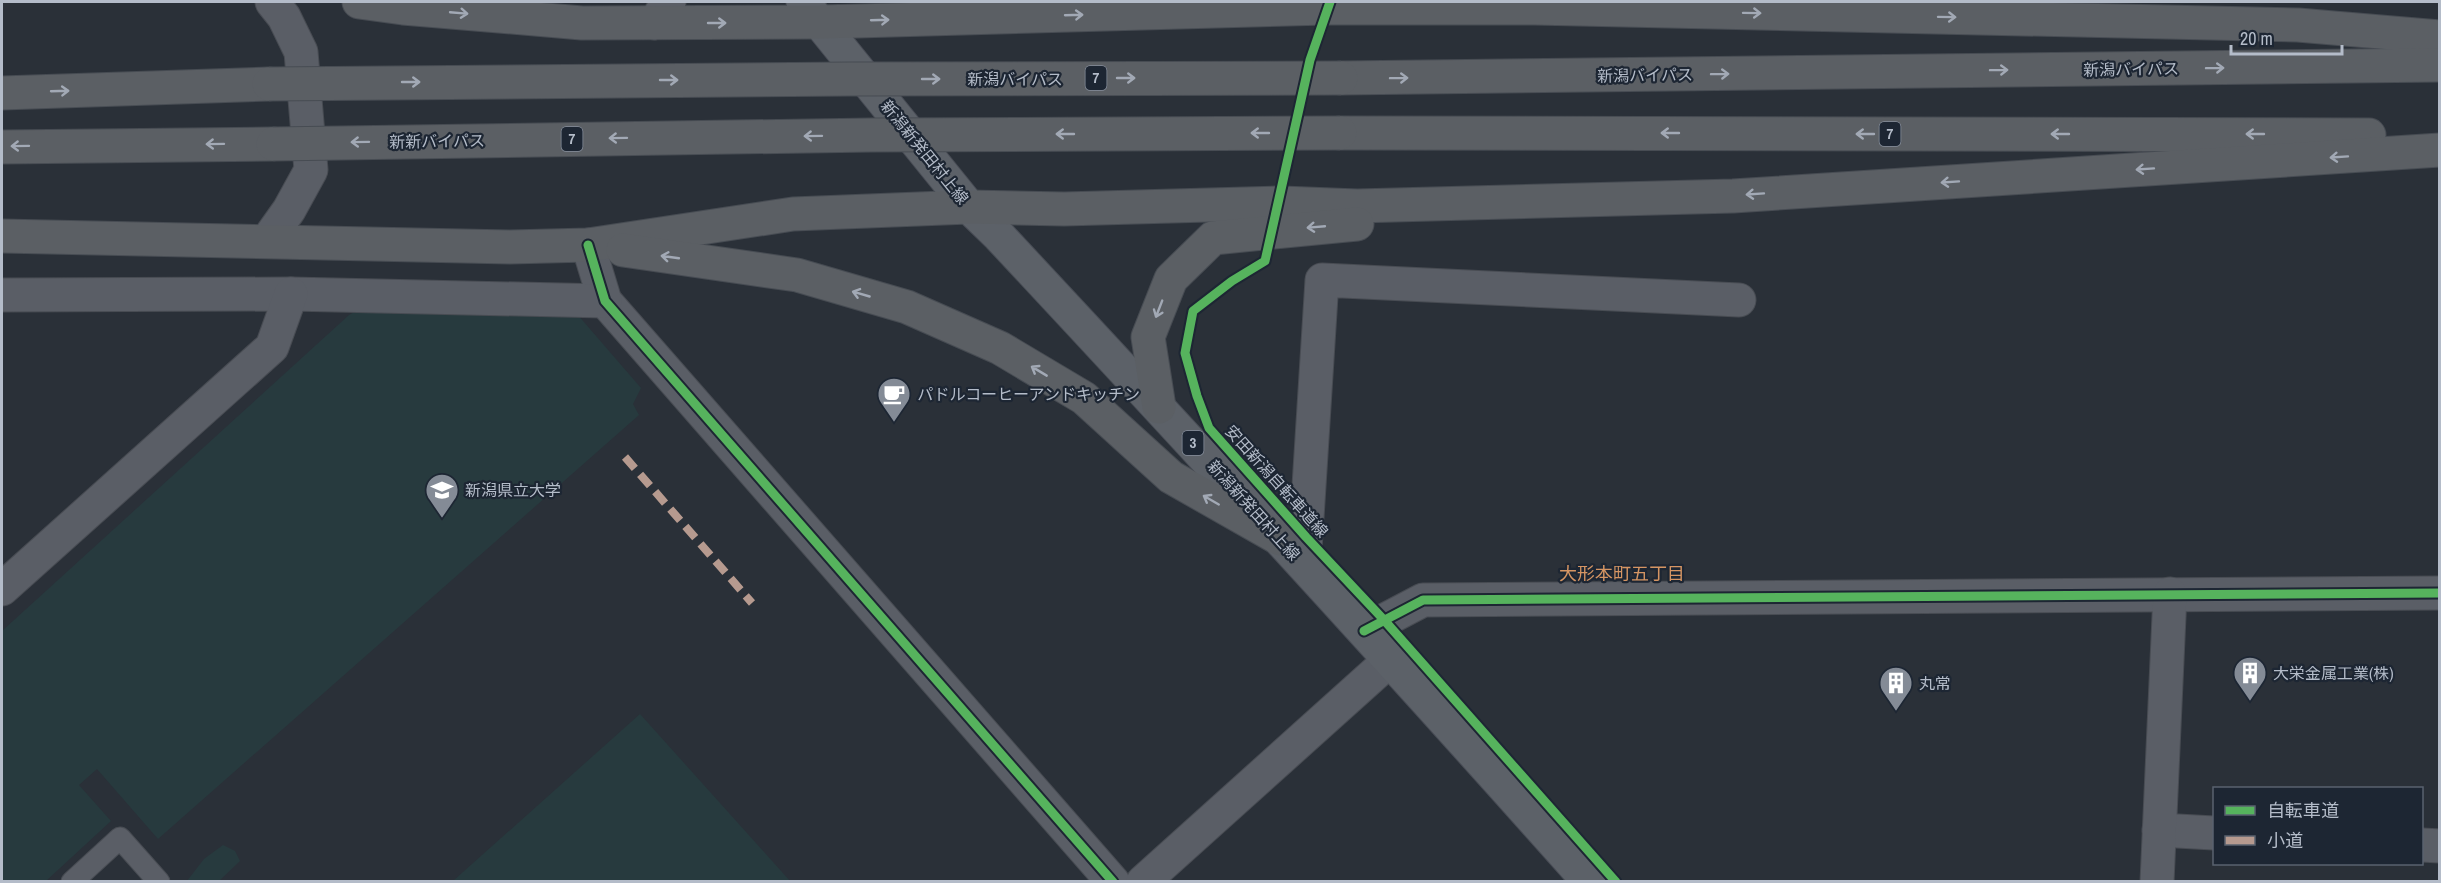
<svg xmlns="http://www.w3.org/2000/svg" width="2441" height="883" font-family="'Archivo Narrow','Noto Sans JP',sans-serif">
<style>
.green{fill:#273a3e}
.lines{fill:none;stroke-linecap:round;stroke-linejoin:round}
.service-casing{stroke:#484c53;stroke-width:23}
.minor-casing{stroke:#484c53;stroke-width:35}
.primary-casing{stroke:#484c55;stroke-width:35}
.trunk-casing{stroke:#474c53;stroke-width:35}
.service{stroke:#5a5e66;stroke-width:21}
.minor{stroke:#5a5e66;stroke-width:33}
.primary{stroke:#5c6168;stroke-width:33}
.trunk{stroke:#5b5f64;stroke-width:33}
.trunk-bridge-casing{stroke:#474c53;stroke-width:35;stroke-linecap:butt}
.trunk-bridge{stroke:#5b5f64;stroke-width:33}
.quiet{stroke:#b69a8f;stroke-width:8;stroke-dasharray:15 8;stroke-linecap:butt}
.cycleway-casing{stroke:#1d2633;stroke-width:13}
.cycleway{stroke:#56b35d;stroke-width:9}
.oneway{stroke:#a2a9b5}
.labels{text-anchor:middle;stroke-width:4.5;stroke-linejoin:round;paint-order:stroke}
.shield{fill:#1d2633;stroke:#878f9c;stroke-width:1.5}
.shield-label{font-size:15px;font-weight:bold;fill:#b4bcc9}
.street-label{font-size:16px;fill:#b4bcc9;stroke:#1d2633}
.poi-label{font-size:16px;fill:#b4bcc9;stroke:#1d2633;text-anchor:start}
.neighbourhood-label{font-size:18px;fill:#d59563;stroke:#1d2633}
</style>
<rect width="100%" height="100%" fill="#2a3038"/>
<g class="green">
<polygon points="360,309 577,314 641,388 633,404 639,415 158,839 97,769 79,785 111,821 46,881 2,882 2,631 349,315"/>
<polygon points="640,714 790,881 453,881"/>
<polygon points="223,845 235,851 240,861 219,881 187,881 204,859"/>
</g>
<g class="lines">
<g class="service-casing">
<polyline id="service" points="72,882 120,838 159,882"/>
</g>
<g class="minor-casing">
<g id="minor">
<polyline points="654,23 669,2"/>
<polyline points="267,241 289,210 311,170 301,52 284,17 272,2"/>
<polyline points="588,245 605,301 1113,882"/>
<polyline points="2,295 291,294 605,301"/>
<polyline points="1304,565 1322,280 1739,300"/>
<polyline points="2,589 272,347 291,294"/>
<polyline points="1364,631 1423,600 2440,593"/>
<polyline points="2159,830 2214,833"/>
<polyline points="2422,845 2440,846"/>
<polyline points="1143,882 1391,659"/>
<polyline points="2157,882 2170,594"/>
</g>
</g>
<g class="primary-casing">
<path id="primary" d="M 803,2 L 969,207 L 999,236 C 1198,449 1395,664 1589,882"/>
</g>
<g class="trunk-casing">
<g id="trunk">
<polyline points="359,2 403,8 582,23 821,22 1326,8 1534,8 2298,25 2440,37"/>
<polyline points="1341,78 2440,65"/>
<polyline points="2,93 269,84"/>
<polyline points="1340,133 2369,135"/>
<polyline points="2,147 273,144"/>
<polyline points="2,236 510,247 588,245 793,214 969,207 1064,209 1282,203 1357,206 1733,196 2440,150"/>
<polyline points="623,250 797,275 907,307 1000,348 1084,398 1171,477 1280,539"/>
<polyline points="1159,407 1148,337 1171,279 1213,238 1357,224"/>
</g>
</g>
<use href="#service" class="service"/>
<use href="#minor" class="minor"/>
<use href="#primary" class="primary"/>
<use href="#trunk" class="trunk"/>
<g class="trunk-bridge-casing">
<g id="trunk-bridge">
<polyline points="269,84 851,79 1341,78"/>
<polyline points="273,144 872,135 1340,133"/>
</g>
</g>
<use href="#trunk-bridge" class="trunk-bridge"/>
<polyline class="quiet" points="625,457 752,603"/>
<g class="cycleway-casing">
<g id="cycleway">
<polyline points="1330,2 1310,60 1265,261 1232,281 1193,311 1185,353 1197,396 1209,428 1306,537 1384,620 1616,882"/>
<polyline points="588,245 605,301 1113,882"/>
<polyline points="1364,631 1423,600 2440,593"/>
</g>
</g>
<use href="#cycleway" class="cycleway"/>
</g>
<defs><path id="oneway-shaft" d="M-6 0H5M1.5-3L5.5 0L1.5 3" fill="none" stroke-width="1.6" stroke-linecap="round" stroke-linejoin="round" transform="scale(1.5)"/></defs>
<g class="oneway">
<use href="#oneway-shaft" transform="translate(459 13) rotate(5)"/>
<use href="#oneway-shaft" transform="translate(1752 13) rotate(1)"/>
<use href="#oneway-shaft" transform="translate(1074 15) rotate(-2)"/>
<use href="#oneway-shaft" transform="translate(1947 17) rotate(1)"/>
<use href="#oneway-shaft" transform="translate(880 20) rotate(-2)"/>
<use href="#oneway-shaft" transform="translate(717 23)"/>
<use href="#oneway-shaft" transform="translate(2215 68) rotate(-1)"/>
<use href="#oneway-shaft" transform="translate(1999 70) rotate(-1)"/>
<use href="#oneway-shaft" transform="translate(1720 74) rotate(-1)"/>
<use href="#oneway-shaft" transform="translate(1126 78)"/>
<use href="#oneway-shaft" transform="translate(1399 78) rotate(-1)"/>
<use href="#oneway-shaft" transform="translate(931 79)"/>
<use href="#oneway-shaft" transform="translate(669 80)"/>
<use href="#oneway-shaft" transform="translate(411 82)"/>
<use href="#oneway-shaft" transform="translate(60 91) rotate(-2)"/>
<use href="#oneway-shaft" transform="translate(1260 133) rotate(180)"/>
<use href="#oneway-shaft" transform="translate(1670 133) rotate(-180)"/>
<use href="#oneway-shaft" transform="translate(1065 134) rotate(180)"/>
<use href="#oneway-shaft" transform="translate(1865 134) rotate(-180)"/>
<use href="#oneway-shaft" transform="translate(2060 134) rotate(-180)"/>
<use href="#oneway-shaft" transform="translate(2255 134) rotate(-180)"/>
<use href="#oneway-shaft" transform="translate(813 136) rotate(179)"/>
<use href="#oneway-shaft" transform="translate(618 138) rotate(179)"/>
<use href="#oneway-shaft" transform="translate(360 142) rotate(179)"/>
<use href="#oneway-shaft" transform="translate(215 144) rotate(179)"/>
<use href="#oneway-shaft" transform="translate(20 146) rotate(179)"/>
<use href="#oneway-shaft" transform="translate(2339 157) rotate(176)"/>
<use href="#oneway-shaft" transform="translate(2145 169) rotate(176)"/>
<use href="#oneway-shaft" transform="translate(1950 182) rotate(176)"/>
<use href="#oneway-shaft" transform="translate(1755 194) rotate(176)"/>
<use href="#oneway-shaft" transform="translate(1316 227) rotate(175)"/>
<use href="#oneway-shaft" transform="translate(670 257) rotate(-172)"/>
<use href="#oneway-shaft" transform="translate(861 294) rotate(-164)"/>
<use href="#oneway-shaft" transform="translate(1159 309) rotate(111)"/>
<use href="#oneway-shaft" transform="translate(1039 371) rotate(-149)"/>
<use href="#oneway-shaft" transform="translate(1211 500) rotate(-150)"/>
</g>
<defs>
<g id="cafe-pin" transform="scale(1.725)"><path d="M0 17L-7.5 6A9.5 9.5 0 1 1 7.5 6Z" fill="#848b96" stroke="#1d2633"/><path d="M-5.5-4.5H6V0H3Q3 3.5 0 3.5H-2.5Q-5.5 3.5-5.5 0ZM3-3.2v2h1.7v-2ZM-6 4.5H4V6H-6Z" fill="#fff"/></g>
<g id="university-pin" transform="scale(1.725)"><path d="M0 17L-7.5 6A9.5 9.5 0 1 1 7.5 6Z" fill="#848b96" stroke="#1d2633"/><path d="M0-5L7-2L0 1L-7-2ZM-4 1L0 2.5L4 1V4Q0 6-4 4Z" fill="#fff"/></g>
<g id="building-pin" transform="scale(1.725)"><path d="M0 17L-7.5 6A9.5 9.5 0 1 1 7.5 6Z" fill="#848b96" stroke="#1d2633"/><path d="M-4-6H4V6H1V3H-1V6H-4ZM-2.5-4.3h1.7v1.8h-1.7ZM.8-4.3h1.7v1.8H.8ZM-2.5-1h1.7V.8h-1.7ZM.8-1h1.7V.8H.8Z" fill="#fff"/></g>
</defs>
<g fill-rule="evenodd">
<use href="#cafe-pin" x="894" y="394"/>
<use href="#university-pin" x="442" y="490"/>
<use href="#building-pin" x="2250" y="673"/>
<use href="#building-pin" x="1896" y="683"/>
</g>
<g class="labels">
<g class="shield">
<rect x="1085.5" y="66" width="21" height="24" rx="4.5"/>
<rect x="1879.5" y="122" width="21" height="24" rx="4.5"/>
<rect x="561.5" y="127" width="21" height="24" rx="4.5"/>
<rect x="1182.5" y="431" width="21" height="24" rx="4.5"/>
</g>
<g class="shield-label">
<text x="1096" y="83">7</text>
<text x="1890" y="139">7</text>
<text x="572" y="144">7</text>
<text x="1193" y="448">3</text>
</g>
<g class="street-label">
<text transform="translate(2131 69) rotate(-1)" y="6">新潟バイパス</text>
<text transform="translate(1645 75) rotate(-1)" y="6">新潟バイパス</text>
<text x="1015" y="85">新潟バイパス</text>
<text transform="translate(437 141) rotate(-1)" y="6">新新バイパス</text>
<text transform="translate(925 152) rotate(51)" y="6">新潟新発田村上線</text>
<text transform="translate(1277 481) rotate(48)" y="6">安田新潟自転車道線</text>
<text transform="translate(1254 510) rotate(48)" y="6">新潟新発田村上線</text>
</g>
<g class="poi-label">
<text x="917" y="400">パドルコーヒーアンドキッチン</text>
<text x="465" y="496">新潟県立大学</text>
<text x="2273" y="679">大栄金属工業(株)</text>
<text x="1919" y="689">丸常</text>
</g>
<g class="neighbourhood-label">
<text x="1622" y="580">大形本町五丁目</text>
</g>
</g>
<rect width="2441" height="883" fill="none" stroke="#b4bcc9" stroke-width="6"/>
<rect x="2213" y="787" width="210" height="78" fill="#1d2633" stroke="#59626f" stroke-width="1.5"/>
<rect x="2225" y="806" width="30" height="9" fill="#56b35d" stroke="#59626f" stroke-width="1.5"/>
<text x="2267" y="817" font-size="18" fill="#b4bcc9">自転車道</text>
<rect x="2225" y="836" width="30" height="9" fill="#b69a8f" stroke="#59626f" stroke-width="1.5"/>
<text x="2267" y="847" font-size="18" fill="#b4bcc9">小道</text>
<path d="M2231 45v9h111v-9" fill="none" stroke="#b4bcc9" stroke-width="3"/>
<text x="2240" y="45" font-size="18" fill="#b4bcc9" stroke="#1d2633" stroke-width="4.5" paint-order="stroke">20 m</text>
</svg>
